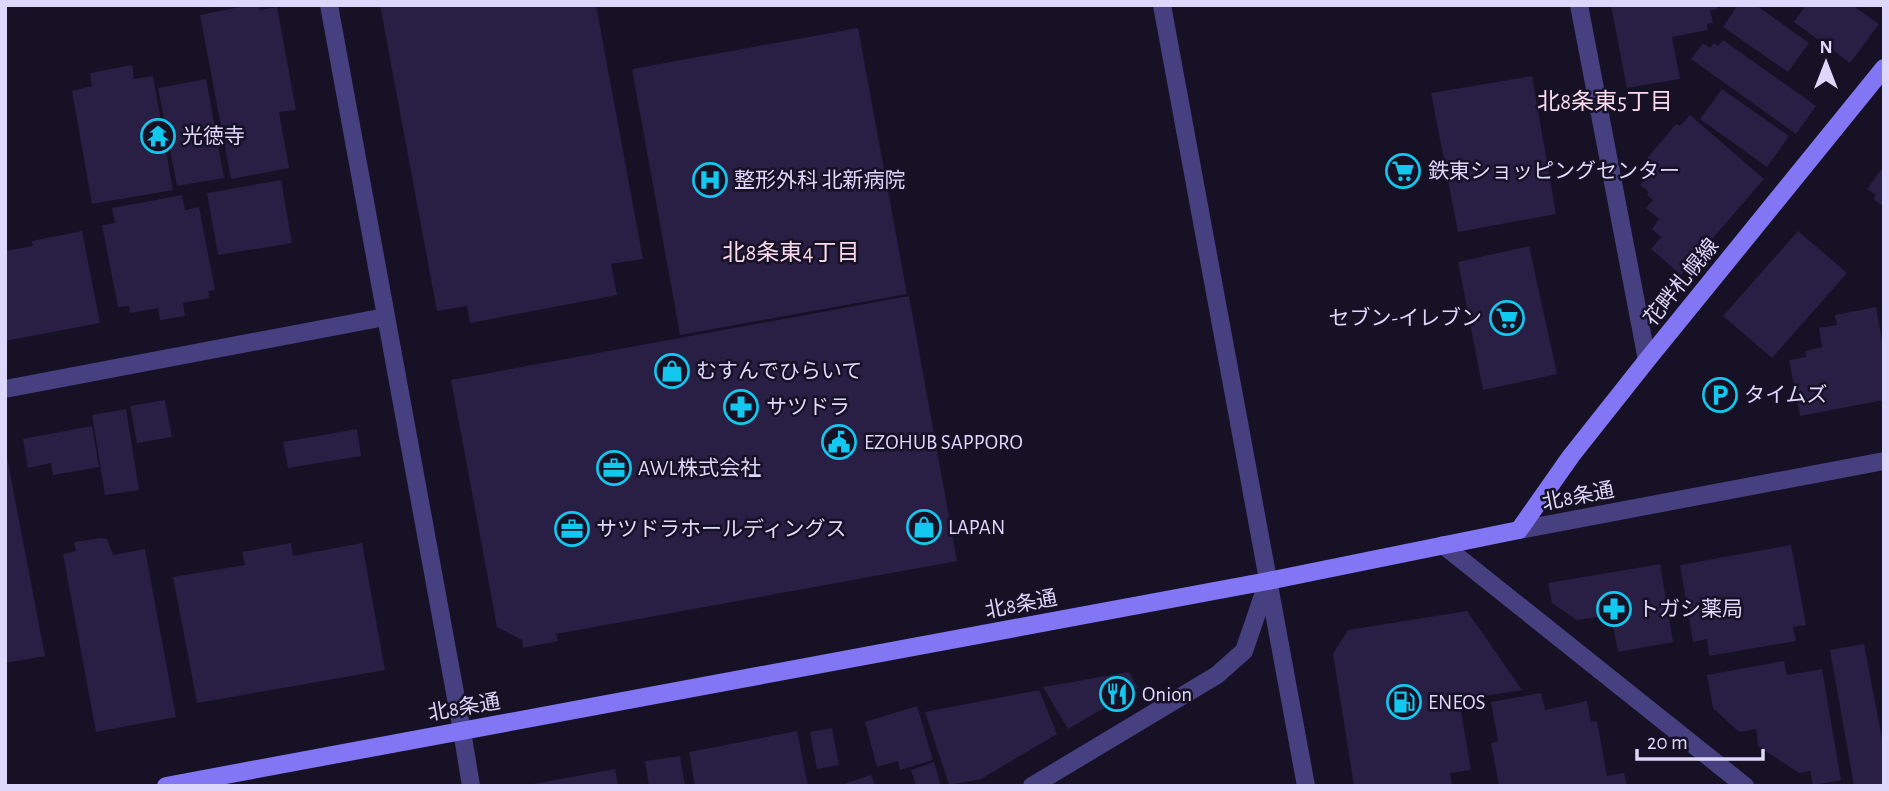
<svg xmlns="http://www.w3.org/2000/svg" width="1889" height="791" font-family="'Alegreya Sans','Noto Sans JP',sans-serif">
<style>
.building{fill:#291e44}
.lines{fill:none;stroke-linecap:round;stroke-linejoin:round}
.service{stroke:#463f80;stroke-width:18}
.minor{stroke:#463f80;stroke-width:18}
.tertiary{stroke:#463f80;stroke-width:18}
.secondary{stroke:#8276f5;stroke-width:18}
.labels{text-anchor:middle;stroke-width:5;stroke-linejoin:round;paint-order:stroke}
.poi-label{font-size:21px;fill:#ded7fc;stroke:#161125;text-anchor:start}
.street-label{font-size:21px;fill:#ded7fc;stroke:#161125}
.neighbourhood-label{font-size:23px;fill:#fcd9ed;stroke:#161125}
</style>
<rect width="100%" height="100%" fill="#161125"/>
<g class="building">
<polygon points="249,5 259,5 260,10 277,7 296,110 279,112 289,168 231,179 200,15"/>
<polygon points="380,5 596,5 643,259 611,264 617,295 470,323 467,306 437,311"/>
<polygon points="1717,5 1717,9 1710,10 1713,23 1707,24 1708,30 1672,37 1680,79 1627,88 1611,6"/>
<polygon points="1738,5 1756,5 1809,43 1788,72 1723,27"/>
<polygon points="1806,5 1852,5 1879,24 1850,63 1794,22"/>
<polygon points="858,28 907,294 680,335 632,69"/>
<polygon points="1723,40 1816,106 1796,134 1691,59 1703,43 1710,48 1714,43 1718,46"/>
<polygon points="132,65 134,79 153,76 173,190 92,204 72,91 92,86 90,73"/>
<polygon points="1532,76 1556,214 1458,232 1431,93"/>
<polygon points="206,79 224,178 177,186 158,88"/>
<polygon points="1722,89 1789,136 1767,167 1700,119"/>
<polygon points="1690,115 1764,179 1681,275 1651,249 1661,237 1652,229 1659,219 1646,208 1653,200 1647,195 1649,192 1640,185 1648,176 1639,168 1676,124 1680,126"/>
<polygon points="1884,166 1884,207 1873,199 1876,195 1867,189"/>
<polygon points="281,180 292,243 218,255 207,193"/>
<polygon points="182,195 185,210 199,207 215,290 208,291 210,298 183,303 185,316 160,320 158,308 130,313 129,306 118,307 102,225 115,223 112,208"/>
<polygon points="82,231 100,323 5,341 5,251 33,246 32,241"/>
<polygon points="1798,231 1847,273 1772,358 1723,316"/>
<polygon points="1529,246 1557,374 1483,390 1458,262"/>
<polygon points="909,296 957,561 556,634 558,641 523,648 522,640 497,627 451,380"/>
<polygon points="1876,307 1884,351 1884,400 1800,416 1789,360 1806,357 1805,351 1822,347 1819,328 1837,325 1835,315"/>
<polygon points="165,400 172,437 137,443 130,406"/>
<polygon points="126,409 139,490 105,495 92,415"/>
<polygon points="92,426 99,467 53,475 51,463 28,468 23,439"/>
<polygon points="357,429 361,456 288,468 283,442"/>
<polygon points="5,447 45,656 5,663"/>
<polygon points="101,538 107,539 113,555 145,549 176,717 96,732 63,554 76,551 74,542"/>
<polygon points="291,543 293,556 362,543 385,670 197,703 173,577 245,565 242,552"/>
<polygon points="1791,545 1806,625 1793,627 1796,641 1709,656 1707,639 1693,642 1680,565"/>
<polygon points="1660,564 1673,642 1618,652 1611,615 1577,620 1552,603 1548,583"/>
<polygon points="1467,611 1522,690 1459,700 1471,770 1450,773 1452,786 1354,786 1333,654 1348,630"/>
<polygon points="1864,644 1884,749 1884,786 1854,786 1830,650"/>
<polygon points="1784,661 1787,675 1822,669 1841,780 1813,785 1810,771 1799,773 1758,746 1756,729 1739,732 1713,708 1707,675"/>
<polygon points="1129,672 1138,688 1068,729 1043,687"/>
<polygon points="1039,690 1057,734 981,779 949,785 925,712"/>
<polygon points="1541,693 1545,710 1587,701 1591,722 1597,721 1607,776 1624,773 1627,786 1499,786 1491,743 1498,741 1491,702"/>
<polygon points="917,706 933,760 900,770 898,761 877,767 865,722"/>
<polygon points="832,728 839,765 817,769 810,732"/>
<polygon points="797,731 808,786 695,786 689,752"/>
<polygon points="680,756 685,786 649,786 645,761"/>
<polygon points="934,762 941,786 916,786 911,770"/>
<polygon points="615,769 618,786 533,786 533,784"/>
<polygon points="871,775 875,786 842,786 841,785"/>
</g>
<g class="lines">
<polyline class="service" points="1443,545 1745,786"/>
<g class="minor">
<polyline points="1162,5 1306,786"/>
<polyline points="1579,5 1647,360"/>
<polyline points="5,389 385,317"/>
<polyline points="462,731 471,786"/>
<polyline points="1032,786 1217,675 1244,651 1267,584"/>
</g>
<g class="tertiary">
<polyline points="329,5 462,731"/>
<polyline points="1519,530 1884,461"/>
</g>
<polyline class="secondary" points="166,786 1268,581 1519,530 1571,456 1647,360 1884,68"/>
</g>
<defs>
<g id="temple-ring" transform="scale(1.75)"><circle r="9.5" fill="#161125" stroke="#12c8ee" stroke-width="1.5"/><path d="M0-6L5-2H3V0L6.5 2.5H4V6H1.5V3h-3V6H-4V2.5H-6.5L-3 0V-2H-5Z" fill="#12c8ee"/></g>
<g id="supermarket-ring" transform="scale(1.75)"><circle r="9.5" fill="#161125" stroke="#12c8ee" stroke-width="1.5"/><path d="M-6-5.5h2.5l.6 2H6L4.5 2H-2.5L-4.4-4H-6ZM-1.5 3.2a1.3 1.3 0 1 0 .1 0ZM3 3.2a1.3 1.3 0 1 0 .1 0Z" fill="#12c8ee"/></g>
<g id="hospital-ring" transform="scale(1.75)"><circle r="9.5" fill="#161125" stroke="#12c8ee" stroke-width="1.5"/><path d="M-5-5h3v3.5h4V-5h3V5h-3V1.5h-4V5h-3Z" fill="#12c8ee"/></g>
<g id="shop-ring" transform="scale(1.75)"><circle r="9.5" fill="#161125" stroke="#12c8ee" stroke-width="1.5"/><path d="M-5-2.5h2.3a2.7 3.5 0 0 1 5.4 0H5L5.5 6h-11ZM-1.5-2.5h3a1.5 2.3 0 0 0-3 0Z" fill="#12c8ee"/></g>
<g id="parking-ring" transform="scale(1.75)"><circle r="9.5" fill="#161125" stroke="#12c8ee" stroke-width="1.5"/><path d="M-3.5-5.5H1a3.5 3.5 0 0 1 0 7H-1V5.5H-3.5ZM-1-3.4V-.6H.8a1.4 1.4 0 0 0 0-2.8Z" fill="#12c8ee"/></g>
<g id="pharmacy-ring" transform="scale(1.75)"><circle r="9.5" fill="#161125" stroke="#12c8ee" stroke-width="1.5"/><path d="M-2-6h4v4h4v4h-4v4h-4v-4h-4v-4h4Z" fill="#12c8ee"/></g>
<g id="civic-ring" transform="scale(1.75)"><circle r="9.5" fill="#161125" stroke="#12c8ee" stroke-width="1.5"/><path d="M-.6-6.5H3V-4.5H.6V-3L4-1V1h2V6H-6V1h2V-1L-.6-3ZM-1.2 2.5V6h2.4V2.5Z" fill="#12c8ee"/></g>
<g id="office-ring" transform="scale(1.75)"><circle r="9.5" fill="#161125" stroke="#12c8ee" stroke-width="1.5"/><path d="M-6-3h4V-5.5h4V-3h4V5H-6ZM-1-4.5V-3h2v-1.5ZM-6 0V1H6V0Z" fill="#12c8ee"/></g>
<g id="restaurant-ring" transform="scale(1.75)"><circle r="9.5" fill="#161125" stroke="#12c8ee" stroke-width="1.5"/><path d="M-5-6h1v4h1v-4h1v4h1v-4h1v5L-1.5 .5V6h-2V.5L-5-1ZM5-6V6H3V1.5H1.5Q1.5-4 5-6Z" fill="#12c8ee"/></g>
<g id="fuel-ring" transform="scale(1.75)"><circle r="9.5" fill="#161125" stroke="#12c8ee" stroke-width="1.5"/><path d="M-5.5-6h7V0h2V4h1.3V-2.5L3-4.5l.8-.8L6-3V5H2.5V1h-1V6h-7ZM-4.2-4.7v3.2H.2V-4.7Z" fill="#12c8ee"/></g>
</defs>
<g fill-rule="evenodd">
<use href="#temple-ring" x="158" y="136"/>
<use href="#supermarket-ring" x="1403" y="171"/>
<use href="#hospital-ring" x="710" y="180"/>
<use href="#supermarket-ring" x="1507" y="318"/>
<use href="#shop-ring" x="672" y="371"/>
<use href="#parking-ring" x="1720" y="395"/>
<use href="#pharmacy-ring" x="741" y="407"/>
<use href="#civic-ring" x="839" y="442"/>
<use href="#office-ring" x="614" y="468"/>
<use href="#shop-ring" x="924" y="527"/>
<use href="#office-ring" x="572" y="529"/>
<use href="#pharmacy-ring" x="1614" y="609"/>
<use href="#restaurant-ring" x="1117" y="694"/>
<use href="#fuel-ring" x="1404" y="702"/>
</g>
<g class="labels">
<g class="poi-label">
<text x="182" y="143">光徳寺</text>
<text x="1428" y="178">鉄東ショッピングセンター</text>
<text x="734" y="187">整形外科 北新病院</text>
<text x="1482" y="325" text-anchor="end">セブン-イレブン</text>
<text x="696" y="378">むすんでひらいて</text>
<text x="1744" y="402">タイムズ</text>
<text x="766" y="414">サツドラ</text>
<text x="864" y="449">EZOHUB SAPPORO</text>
<text x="638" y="475">AWL株式会社</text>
<text x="948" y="534">LAPAN</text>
<text x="596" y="536">サツドラホールディングス</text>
<text x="1638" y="616">トガシ薬局</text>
<text x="1142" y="701">Onion</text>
<text x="1428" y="709">ENEOS</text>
</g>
<g class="street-label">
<text transform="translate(1681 282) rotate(-51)" y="7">花畔札幌線</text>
<text transform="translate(1578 496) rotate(-11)" y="7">北8条通</text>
<text transform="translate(1021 604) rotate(-11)" y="7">北8条通</text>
<text transform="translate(464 707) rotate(-10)" y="7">北8条通</text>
</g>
<g class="neighbourhood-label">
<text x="1605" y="109">北8条東5丁目</text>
<text x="791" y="260">北8条東4丁目</text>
</g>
</g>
<rect width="1889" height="791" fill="none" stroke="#ded7fc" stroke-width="14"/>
<g transform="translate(1826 63)" stroke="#161125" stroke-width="5" paint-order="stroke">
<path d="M0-5L12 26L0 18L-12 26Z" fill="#ded7fc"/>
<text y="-10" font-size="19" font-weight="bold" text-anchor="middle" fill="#ded7fc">N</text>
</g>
<path d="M1637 749v10h126v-10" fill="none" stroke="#ded7fc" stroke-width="3.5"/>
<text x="1647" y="749" font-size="21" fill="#ded7fc" stroke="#161125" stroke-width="5" paint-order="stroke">20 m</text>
</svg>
